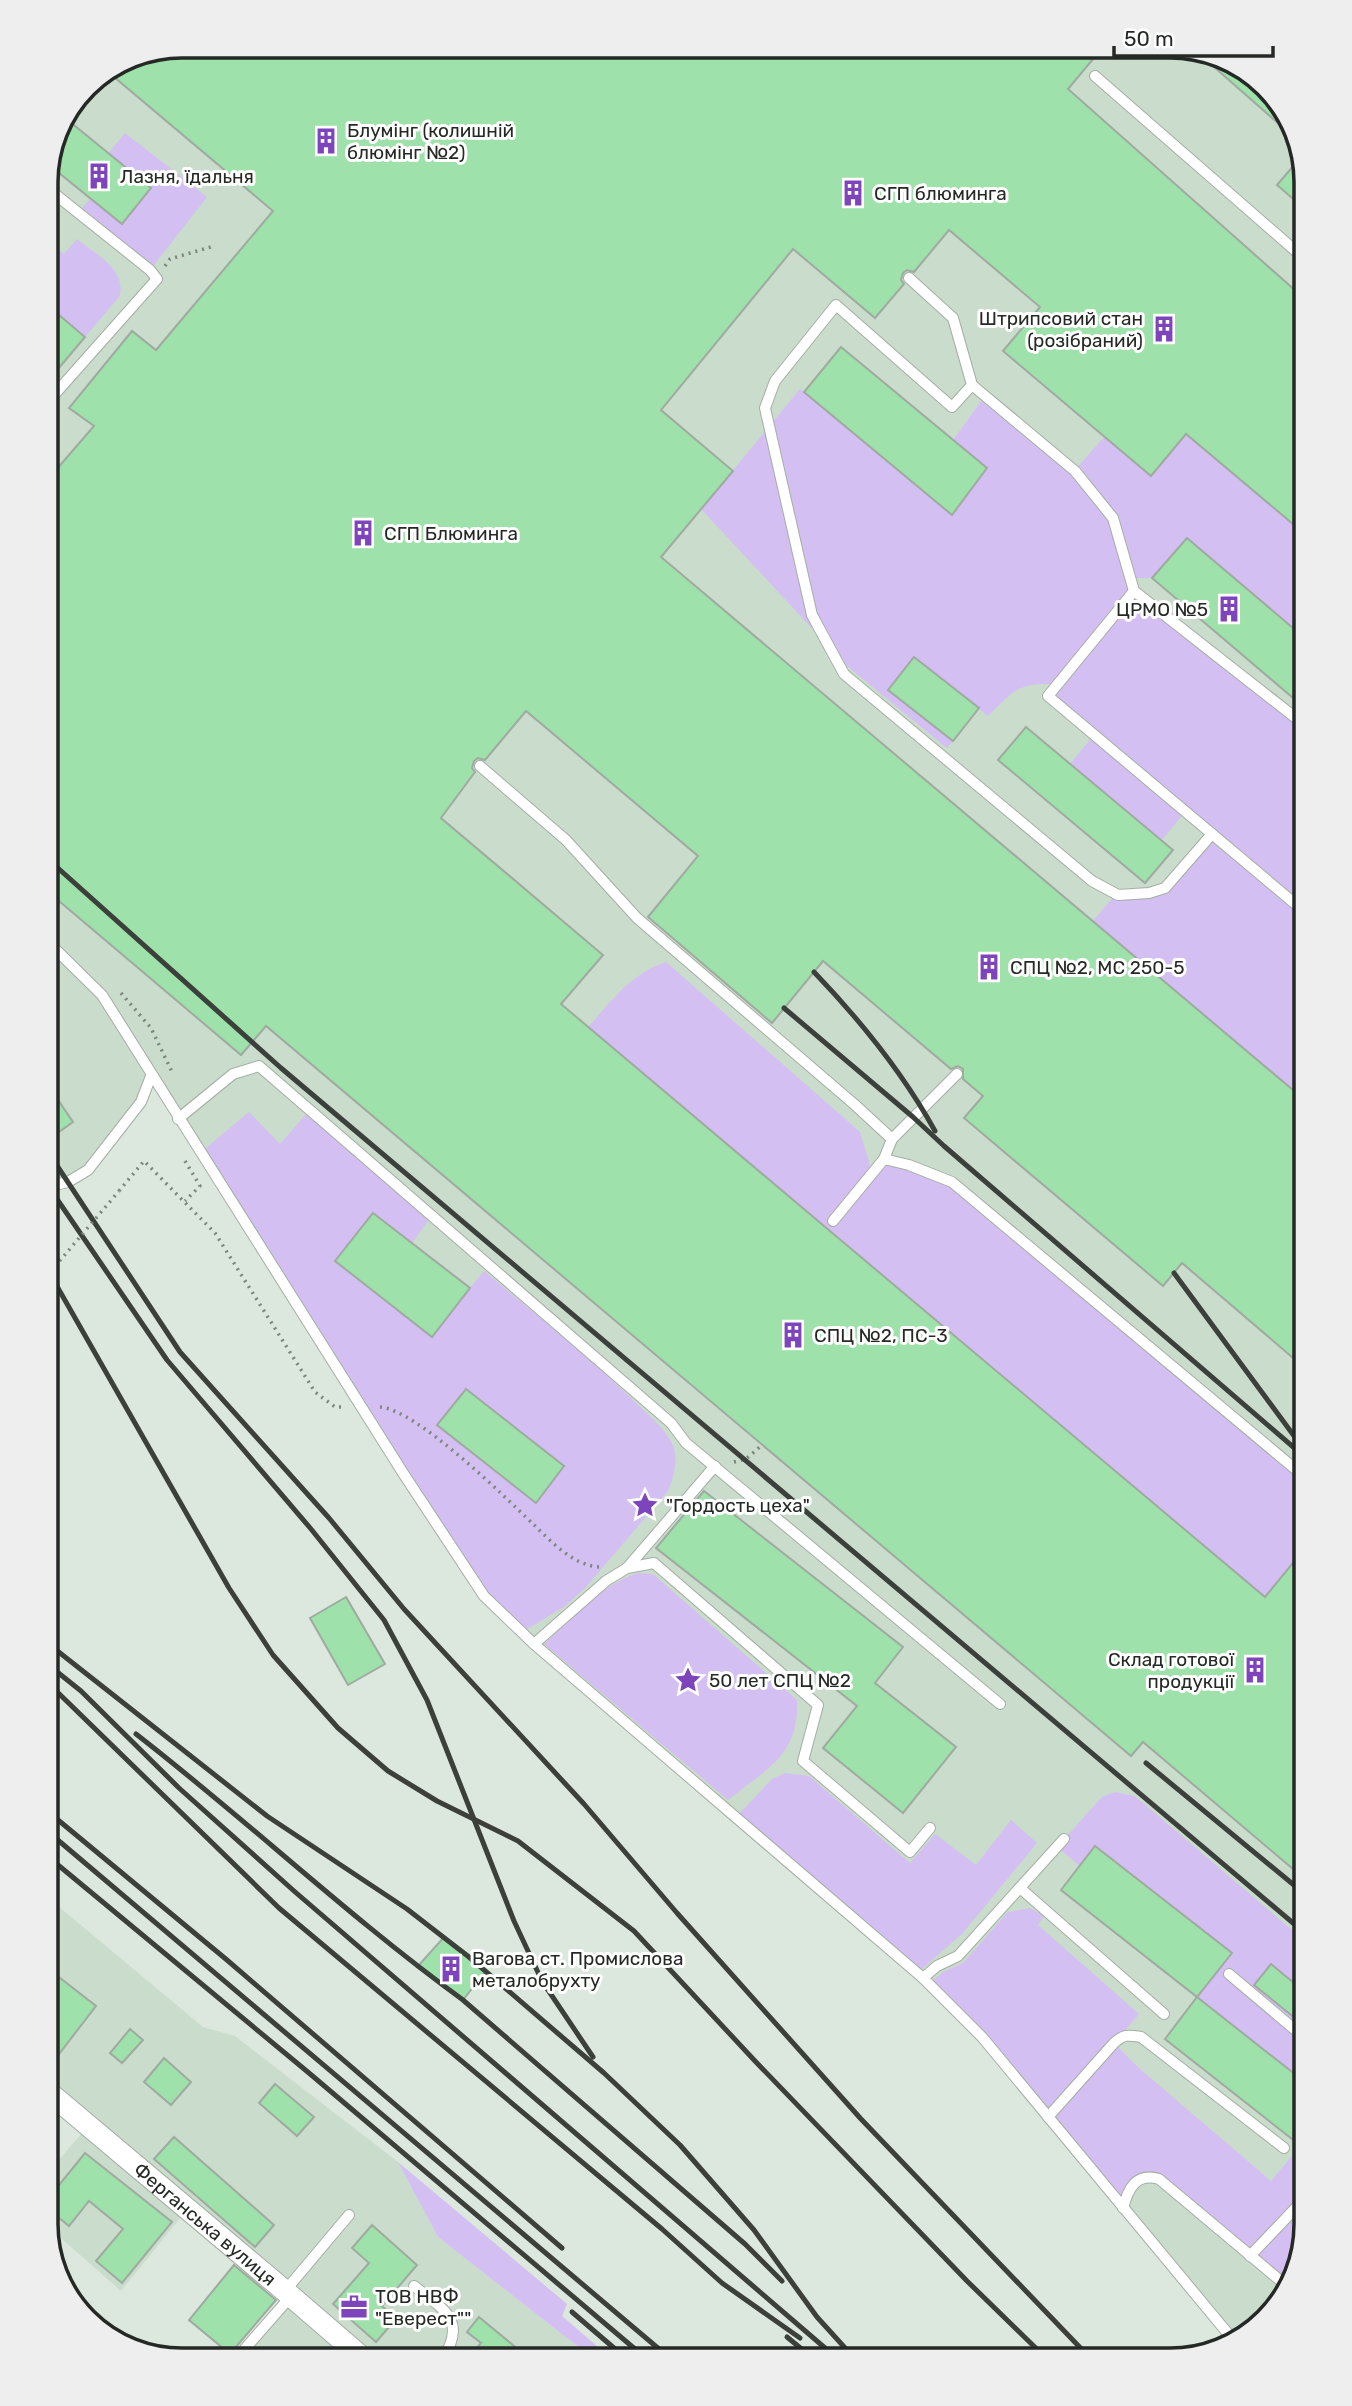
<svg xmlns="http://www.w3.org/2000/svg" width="1352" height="2406" font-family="Rubik,sans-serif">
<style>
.built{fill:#cadccc}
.green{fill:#d3bff2}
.building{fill:#9ee1aa;stroke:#9faaa0;stroke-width:2}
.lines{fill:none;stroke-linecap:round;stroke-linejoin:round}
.service-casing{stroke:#a3aea4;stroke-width:12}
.minor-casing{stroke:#a3aea4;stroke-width:23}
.path{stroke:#7d857d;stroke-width:3.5;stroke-dasharray:2 5;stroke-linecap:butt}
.service{stroke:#fff;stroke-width:10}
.minor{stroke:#fff;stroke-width:21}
.rail{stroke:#3b403b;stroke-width:5}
.path-bridge{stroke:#7d857d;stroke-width:3.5;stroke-dasharray:2 5;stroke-linecap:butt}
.labels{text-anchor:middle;stroke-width:6;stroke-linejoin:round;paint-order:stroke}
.poi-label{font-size:19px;fill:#252925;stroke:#fff;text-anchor:start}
.street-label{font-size:19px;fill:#252925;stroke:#fff}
.rim{fill:none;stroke:#252925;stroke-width:3.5}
</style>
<rect width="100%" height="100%" fill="#dce8dd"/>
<g class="built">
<polygon points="181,46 1180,46 1246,69 1293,122 1306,181 1306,2225 1284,2300 1235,2342 980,2034 534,1644 151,1077 141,1102 88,1170 46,1187 46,173 56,129 86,85 130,56"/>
<polygon points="46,1896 203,2027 235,2036 398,2162 438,2237 595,2360 228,2360 281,2299 181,2217 121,2291 46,2225 46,2175 81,2134 46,2103"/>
</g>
<g class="green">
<polygon points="125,133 207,197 150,270 78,213 90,199 122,224 151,188 108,154"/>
<path d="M 46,239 L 64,254 L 77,239 C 95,254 128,270 119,297 L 85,337 L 46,304 Z"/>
<path d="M 800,389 L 952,515 L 986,468 L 953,440 L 985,396 L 1075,470 L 1105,436 L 1152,475 L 1186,434 L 1306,535 L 1306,639 L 1187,538 L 1152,578 L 1131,578 L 1134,591 L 1306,734 L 1306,1101 L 1093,921 L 1116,894 L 1165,888 L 1212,834 L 1185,812 L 1161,841 L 1070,764 L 1094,735 L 1048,696 L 1057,684 C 1018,683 1015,689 988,716 L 914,657 L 888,690 L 953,741 L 947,748 L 847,666 L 701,509 Z"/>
<path d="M 666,962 L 860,1132 L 869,1161 L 869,1174 L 884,1159 L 952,1182 L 1306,1478 L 1306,1547 L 1265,1597 L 588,1027 C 613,1000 630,974 666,962 Z"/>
<path d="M 249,1112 L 280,1144 L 307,1113 L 430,1218 L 412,1243 L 373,1213 L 336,1261 L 470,1288 L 484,1271 C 534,1313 585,1354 632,1399 C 645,1412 663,1426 672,1443 C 679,1458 674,1477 668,1491 L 586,1587 L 564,1607 L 522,1632 L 484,1596 L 200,1153 Z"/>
<path d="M 638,1573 L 653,1574 L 797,1700 C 800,1755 765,1770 728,1800 L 544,1644 C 573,1619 602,1584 638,1573 Z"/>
<polygon points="785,1773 809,1776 910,1863 935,1834 976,1865 1011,1820 1037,1843 962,1934 917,1973 736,1817 772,1779"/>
<polygon points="1115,1792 1135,1796 1306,1942 1306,2083 1197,1997 1231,1953 1080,1866 1057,1847 1102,1797"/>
<polygon points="1030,1908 1044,1916 1038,1925 1139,2014 1114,2043 1140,2069 1271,2181 1306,2139 1306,2225 1288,2287 1159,2179 1142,2179 1123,2208 1048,2117 929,1984 943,1972 963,1963 1008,1912"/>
<polygon points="398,2162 567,2304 562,2316 613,2360 595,2360 438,2237"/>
</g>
<g class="building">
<polygon points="181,46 1104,46 1068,89 1306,300 1306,535 1186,434 1151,476 1003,351 1040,307 949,230 914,272 907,270 903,273 901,280 904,284 875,318 793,249 661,410 733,471 661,557 1306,1101 1306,1369 1182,1263 1163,1286 964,1118 983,1096 963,1079 963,1069 958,1066 951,1069 823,961 772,1023 648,917 698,856 526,711 485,760 478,758 474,761 472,768 475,772 441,818 603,955 561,1004 824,1226 1265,1597 1306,1547 1306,1880 1143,1742 1131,1756 266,1026 241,1055 46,890 46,462 56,470 94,426 69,408 132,331 156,350 273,211 107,71 130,56"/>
<polygon points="1197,52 1246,69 1293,124 1287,131"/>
<polygon points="64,117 151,188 122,224 48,164 56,129"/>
<polygon points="1301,157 1306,181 1306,210 1277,185"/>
<polygon points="46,304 85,337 58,369 46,359"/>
<polygon points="841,347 987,468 952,515 804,392"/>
<polygon points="1187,538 1306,639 1306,709 1152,578"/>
<polygon points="914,657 979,708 953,741 888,690"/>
<polygon points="1026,727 1173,850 1145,883 998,760"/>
<polygon points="46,1082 73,1122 46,1141"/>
<polygon points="373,1213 470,1288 432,1337 335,1261"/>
<polygon points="466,1389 564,1466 536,1503 437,1425"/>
<polygon points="704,1491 903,1647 875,1683 956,1747 903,1813 823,1748 857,1706 656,1548"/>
<polygon points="346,1597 385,1664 348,1685 310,1618"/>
<polygon points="1095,1846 1232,1953 1197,1997 1061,1890"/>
<polygon points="444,1937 486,1971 463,2000 417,1967"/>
<polygon points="1271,1964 1306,1993 1306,2027 1254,1985"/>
<polygon points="46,1967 96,2006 46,2071"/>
<polygon points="1197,1997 1306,2083 1306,2150 1165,2039"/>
<polygon points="130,2029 143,2040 122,2063 110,2053"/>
<polygon points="164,2058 191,2082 171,2105 144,2082"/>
<polygon points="275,2084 314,2117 297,2136 259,2103"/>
<polygon points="174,2137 274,2225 255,2247 154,2159"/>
<polygon points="85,2153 172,2222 122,2283 96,2261 123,2229 89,2201 69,2226 46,2207 46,2201"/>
<polygon points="372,2225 417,2265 382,2306 396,2319 376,2342 333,2304 369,2263 352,2248"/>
<polygon points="234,2265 276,2300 230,2354 189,2320"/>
<polygon points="479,2317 531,2360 467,2360 481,2343 467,2332"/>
</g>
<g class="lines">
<g class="service-casing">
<g id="service">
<polyline points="1095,76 1306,260"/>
<polyline points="909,278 953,318 972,385 1075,471 1113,518 1134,591 1306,726"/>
<polyline points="972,385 952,407 836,305 775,381 765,408 812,615 844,674 1092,881 1118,895 1149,893 1165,888 1212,834"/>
<polyline points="46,404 157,279 150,270 46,187"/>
<polyline points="1134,591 1048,696 1306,913"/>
<polyline points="480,766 566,840 637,918 854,1104 892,1139"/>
<polyline points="46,940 102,995 403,1473 484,1596 534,1644 606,1581 627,1568 654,1563 818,1705 803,1761 910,1852 930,1828"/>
<polyline points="178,1119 233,1074 259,1066 671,1423 686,1443 1000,1704"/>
<polyline points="884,1159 892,1139 957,1074"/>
<polyline points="46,1187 68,1182 88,1170 141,1102 151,1076"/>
<polyline points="833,1221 884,1159 909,1165 952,1182 1306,1478"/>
<polyline points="627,1568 715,1466"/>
<polyline points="534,1644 923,1978 937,1966 958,1956 1064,1839"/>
<polyline points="1020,1888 1164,2014"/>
<polyline points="1229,1974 1306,2039"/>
<polyline points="923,1978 982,2037 1235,2342"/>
<path d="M 1048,2117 L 1114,2043 C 1124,2034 1128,2035 1141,2037 L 1284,2148"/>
<path d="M 1123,2208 C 1128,2189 1136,2172 1159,2179 L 1288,2287"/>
<polyline points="1250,2256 1306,2197"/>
<path d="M 414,2286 C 444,2310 468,2320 442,2360"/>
<polyline points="235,2360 285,2303 285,2291 349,2215"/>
</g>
</g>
<g class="minor-casing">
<g id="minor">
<path id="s1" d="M 46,2090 L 285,2291 L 365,2360"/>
</g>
</g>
<g class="path">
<polyline points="165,266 170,259 214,246"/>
<polyline points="121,993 151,1028 173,1074"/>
<polyline points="185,1161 200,1186 185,1201"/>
<polyline points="119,1191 144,1161 215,1233 315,1392 335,1407 344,1407"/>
<path d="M 380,1407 C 417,1410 503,1495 533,1524 C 551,1541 572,1565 599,1567"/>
<polyline points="734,1462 746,1459 762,1445"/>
</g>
<use href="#service" class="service"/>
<use href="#minor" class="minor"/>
<g class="rail">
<polyline points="50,861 281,1068 1306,1934"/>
<path d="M 814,972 C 860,1020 903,1073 935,1131"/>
<polyline points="784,1008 913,1117 944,1146 1306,1458"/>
<polyline points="46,1149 180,1352 329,1518 404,1609 584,1804 677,1913 861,2119 1092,2360"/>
<polyline points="46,1183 167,1360 311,1529 384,1620 427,1700 514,1921 542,1981 593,2057"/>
<polyline points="46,1267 229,1588 273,1655 338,1728 388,1771 437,1801 518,1841 634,1931 755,2061 967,2281 1048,2360"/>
<polyline points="1174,1273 1300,1444"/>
<polyline points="46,1642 267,1816 407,1909 469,1957 604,2073 680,2145 754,2230 817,2317 856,2360"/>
<polyline points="46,1663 81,1691 179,1788 294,1891 839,2360"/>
<polyline points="46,1681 279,1908 662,2229 722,2283 800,2338"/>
<path d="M 136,1734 C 247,1820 349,1917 463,2000 L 745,2244 L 782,2281"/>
<polyline points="1146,1763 1306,1895"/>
<polyline points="46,1810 227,1960 562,2248"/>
<polyline points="46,1830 672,2360"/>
<polyline points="46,1855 309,2073 648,2360"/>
<polyline points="572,2312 628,2360"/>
<polyline points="787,2337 815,2360"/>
</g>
<polyline class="path-bridge" points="46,1277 119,1191"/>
</g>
<defs>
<g id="building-bare" transform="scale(2.1)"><path d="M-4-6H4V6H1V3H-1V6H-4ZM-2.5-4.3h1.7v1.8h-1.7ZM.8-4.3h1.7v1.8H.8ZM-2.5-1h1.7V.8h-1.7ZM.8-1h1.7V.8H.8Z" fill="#7e44bb" stroke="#fff" stroke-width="2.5" paint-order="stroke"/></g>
<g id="sight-bare" transform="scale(2.1)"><path d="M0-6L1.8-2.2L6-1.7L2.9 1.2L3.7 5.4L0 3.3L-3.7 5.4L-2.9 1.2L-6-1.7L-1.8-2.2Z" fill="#7e44bb" stroke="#fff" stroke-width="2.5" paint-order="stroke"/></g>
<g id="office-bare" transform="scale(2.1)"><path d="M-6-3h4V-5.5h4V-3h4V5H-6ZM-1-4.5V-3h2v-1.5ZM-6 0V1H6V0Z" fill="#7e44bb" stroke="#fff" stroke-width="2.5" paint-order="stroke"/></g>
</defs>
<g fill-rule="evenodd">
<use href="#building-bare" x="326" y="141"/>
<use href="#building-bare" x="99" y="176"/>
<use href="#building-bare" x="853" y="193"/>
<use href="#building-bare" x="1164" y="329"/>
<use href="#building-bare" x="363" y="533"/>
<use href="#building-bare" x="1229" y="609"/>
<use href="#building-bare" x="989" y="967"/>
<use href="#building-bare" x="793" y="1335"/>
<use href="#sight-bare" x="645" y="1505"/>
<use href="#building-bare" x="1255" y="1670"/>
<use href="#sight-bare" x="688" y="1680"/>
<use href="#building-bare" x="451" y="1969"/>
<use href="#office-bare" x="354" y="2307"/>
</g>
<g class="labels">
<g class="poi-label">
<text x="347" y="137">Блумінг (колишній<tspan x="347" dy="22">блюмінг №2)</tspan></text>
<text x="120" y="183">Лазня, їдальня</text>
<text x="874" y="200">СГП блюминга</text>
<text x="1143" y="325" text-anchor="end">Штрипсовий стан<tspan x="1143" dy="22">(розібраний)</tspan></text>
<text x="384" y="540">СГП Блюминга</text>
<text x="1208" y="616" text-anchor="end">ЦРМО №5</text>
<text x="1010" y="974">СПЦ №2, МС 250-5</text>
<text x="814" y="1342">СПЦ №2, ПС-3</text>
<text x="666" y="1512">"Гордость цеха"</text>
<text x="1234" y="1666" text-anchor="end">Склад готової<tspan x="1234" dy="22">продукції</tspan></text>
<text x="709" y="1687">50 лет СПЦ №2</text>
<text x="472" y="1965">Вагова ст. Промислова<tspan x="472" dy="22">металобрухту</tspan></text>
<text x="375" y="2303">ТОВ НВФ<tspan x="375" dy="22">"Еверест""</tspan></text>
</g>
<g class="street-label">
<text dy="7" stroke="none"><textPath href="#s1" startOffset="208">Ферганська вулиця</textPath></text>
</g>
</g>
<path d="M0 0H1352V2406H0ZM182 58H1170A124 124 0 0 1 1294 182V2224A124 124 0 0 1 1170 2348H182A124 124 0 0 1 58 2224V182A124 124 0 0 1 182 58Z" fill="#eee" fill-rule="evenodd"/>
<path class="rim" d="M182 58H1170A124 124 0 0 1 1294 182V2224A124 124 0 0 1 1170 2348H182A124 124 0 0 1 58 2224V182A124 124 0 0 1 182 58Z"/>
<path d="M1114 46v10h159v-10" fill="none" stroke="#252925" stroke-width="3.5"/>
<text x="1124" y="46" font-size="21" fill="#252925" stroke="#ffffff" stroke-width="5" paint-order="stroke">50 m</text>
</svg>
